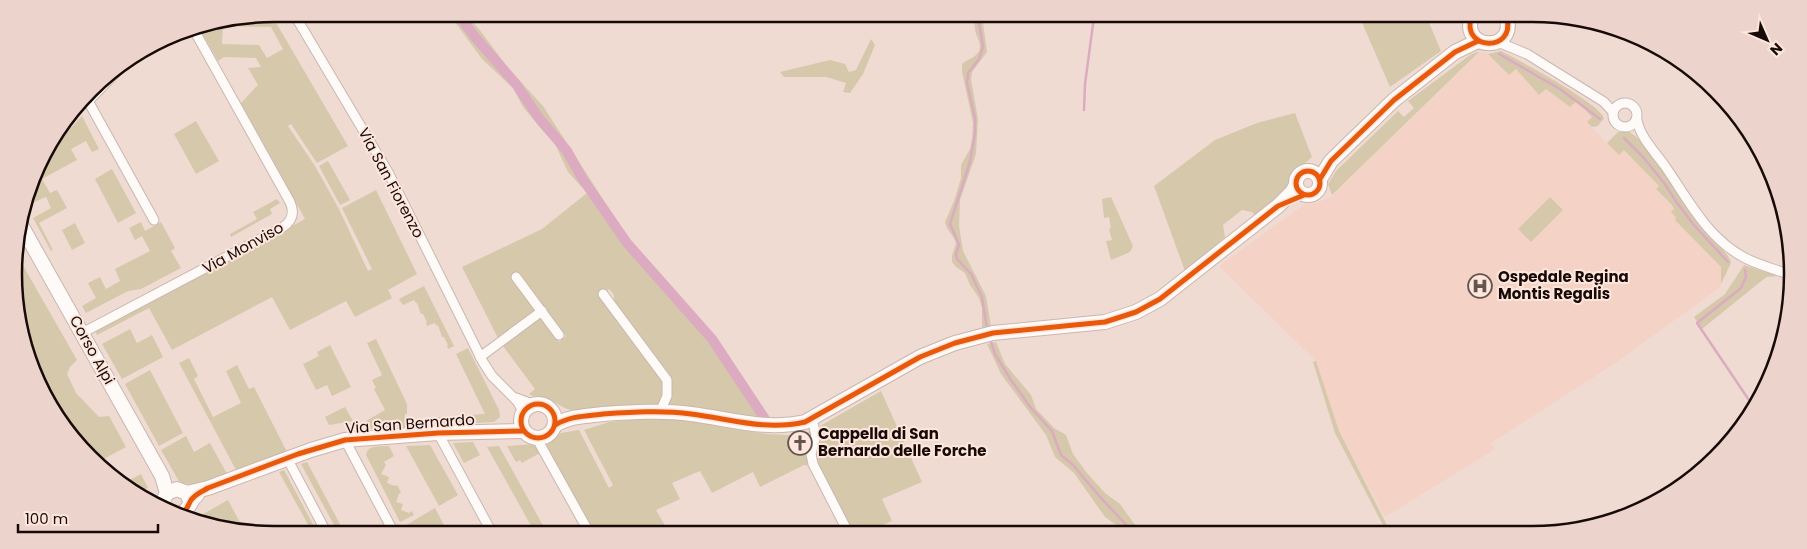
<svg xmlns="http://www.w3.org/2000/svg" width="1807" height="549" font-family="Poppins,sans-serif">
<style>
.built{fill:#f4d2c5}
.green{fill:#d6c8ab;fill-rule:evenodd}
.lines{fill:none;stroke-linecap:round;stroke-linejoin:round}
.stream{stroke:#dcabc2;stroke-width:2.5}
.canal{stroke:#dcabc2;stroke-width:10}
.street-casing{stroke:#c8b7b1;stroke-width:11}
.secondary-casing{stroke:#c8b7b1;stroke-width:16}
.street{stroke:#fdfaf8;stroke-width:9}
.secondary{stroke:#fdfaf8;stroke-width:14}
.cycleway-casing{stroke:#fee6dd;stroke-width:8}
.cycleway{stroke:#e8590c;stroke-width:5}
.labels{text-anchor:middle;stroke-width:4;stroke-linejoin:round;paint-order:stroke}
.street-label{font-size:15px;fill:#180b07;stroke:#fee6dd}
.poi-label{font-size:15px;font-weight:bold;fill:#180b07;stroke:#fee6dd;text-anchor:start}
.rim{fill:none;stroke:#180b07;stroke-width:2.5}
</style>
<rect width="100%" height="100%" fill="#f0dbd3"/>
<polygon class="built" points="1480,52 1488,54 1509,75 1516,69 1539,95 1546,89 1570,107 1577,101 1592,117 1587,122 1618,155 1624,150 1659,186 1656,189 1672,205 1677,218 1675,220 1721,267 1721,284 1719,288 1614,364 1491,443 1495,449 1385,517 1339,431 1316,361 1219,266 1305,204 1317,203 1332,196"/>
<g class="green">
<path d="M 271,14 L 348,146 L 317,163 L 291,124 L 288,126 L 315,166 L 339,209 L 368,271 L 372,269 L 342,208 L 376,190 L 417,274 L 388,290 L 392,298 L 355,317 L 346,301 L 290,330 L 272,297 L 172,350 L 149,308 L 97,335 L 95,331 L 305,219 L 241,103 L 258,85 L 248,68 L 261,67 L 256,58 L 224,57 L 218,61 L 200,29 ZM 223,26 L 271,27 L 283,49 L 267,58 L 259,45 L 222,44 Z"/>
<path d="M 449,14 L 465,14 L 479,29 L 509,69 L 543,106 L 630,241 L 716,339 L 771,422 L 666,407 L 672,393 L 670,378 L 614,303 L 614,295 L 609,289 L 601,296 L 664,382 L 665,389 L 659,407 L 573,412 L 573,410 C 562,409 559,403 549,400 C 542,397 536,398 529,394 L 535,389 L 503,346 L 541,318 L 559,342 L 566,336 L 517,273 L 511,278 L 535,310 L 498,338 L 462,267 L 542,229 L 587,193 L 568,172 L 555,144 L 542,130 L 523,107 L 513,88 L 482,59 Z"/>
<polygon points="721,15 810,16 811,20 723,23"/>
<path d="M 975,16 L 982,16 L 987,52 L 972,72 L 971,79 L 978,119 L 976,154 L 960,200 L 959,226 L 963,251 L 986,296 L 991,327 L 982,329 L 982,308 L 979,298 L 970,285 L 965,273 L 956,267 L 952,262 L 952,256 L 956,243 L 954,238 L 947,228 L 945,222 L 954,201 L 961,178 L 961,165 L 970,149 L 972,139 L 973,123 L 962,72 L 962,64 C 966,60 972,59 976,55 C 985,47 976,38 975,29 C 974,25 975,20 975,16 Z"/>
<polygon points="1360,18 1427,18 1441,51 1390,87"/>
<polygon points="871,39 875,45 863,74 850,93 843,92 846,83 826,77 784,77 780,72 830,60 845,64 849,72 856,70"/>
<path d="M 1501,51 C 1519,60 1599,103 1604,118 L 1598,126 L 1592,127 L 1587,122 L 1592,117 L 1577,101 L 1570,107 L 1546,89 L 1539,95 L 1516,69 L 1509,75 L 1488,54 Z"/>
<polygon points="1477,52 1479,52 1332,195 1328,184 1336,171 1398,111 1404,117 1414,108 1408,101 1470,55"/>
<polygon points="1295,113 1312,157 1292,175 1290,184 1284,191 1257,217 1252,212 1242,210 1223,225 1225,237 1185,271 1154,186 1215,140 1257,123"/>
<polygon points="82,116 99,149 92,152 86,141 71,149 77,160 42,179 50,193 57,190 67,208 39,223 53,250 51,251 33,218 51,208 46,197 26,206 40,161"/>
<polygon points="196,121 219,161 196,174 174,134"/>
<path d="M 1627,131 C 1650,141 1685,203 1700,225 C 1708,236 1729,252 1731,263 L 1721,284 L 1721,267 L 1675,220 L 1676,217 L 1671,212 L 1674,209 L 1672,205 L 1656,189 L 1659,186 L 1624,150 L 1619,155 L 1607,143 L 1618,132 Z"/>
<polygon points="328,161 350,200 340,205 319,166"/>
<polygon points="112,169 136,213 118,223 95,179"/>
<polygon points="1111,197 1133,246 1130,252 1111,260 1106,241 1112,240 1109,229 1111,228 1109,217 1104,218 1102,199"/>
<polygon points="1550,197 1563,210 1531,242 1518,229"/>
<polygon points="277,199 280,203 270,209 272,214 231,237 230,234 257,219 253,212"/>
<polygon points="141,222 145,231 161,222 175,248 171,251 181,268 141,289 128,291 86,313 82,306 96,298 88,283 100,277 106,289 120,281 115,269 150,251 142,236 135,240 129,228"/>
<polygon points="75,223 85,243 72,250 62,230"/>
<polygon points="17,255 77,360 70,367 67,374 76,393 99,417 109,416 126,447 98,462 67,433 23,342"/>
<polygon points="1744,265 1778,276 1767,277 1760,282 1702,329 1694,317 1725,294"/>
<polygon points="424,286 454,346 448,349 447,346 448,345 444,337 442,337 438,325 437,326 435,323 427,326 426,323 427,322 423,314 421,314 417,303 416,303 414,300 403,305 399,299"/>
<polygon points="130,329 137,343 152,335 163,357 122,379 102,344"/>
<polygon points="376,339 407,404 407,414 405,414 405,421 413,420 412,427 370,429 366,421 385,410 374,389 376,388 372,380 382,375 367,343"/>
<polygon points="996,342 1005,364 1031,395 1036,409 1054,428 1066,435 1073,454 1087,473 1105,493 1120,504 1140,532 1126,532 1105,517 1074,473 1055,457 1046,435 1001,374 987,344"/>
<polygon points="330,345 351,387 332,396 327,385 316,390 303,364 319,356 317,352"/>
<polygon points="468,348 499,410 500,417 494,422 438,425 438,417 485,414 456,354"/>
<polygon points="189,358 198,376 194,379 213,417 241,403 226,371 237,365 249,389 254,387 287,452 236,470 179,363"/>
<polygon points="1316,361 1339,431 1391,533 1387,533 1335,433 1313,362"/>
<polygon points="150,370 183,433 159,446 125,384"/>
<polygon points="881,391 922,482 882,499 892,521 867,532 852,532 817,465 815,457 818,443 826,439 820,426"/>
<polygon points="345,407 353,421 329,425 325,417"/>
<path d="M 641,419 L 686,420 L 767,434 L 789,435 L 799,452 L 807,447 L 801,434 L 810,431 C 813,443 805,453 808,466 L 804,465 L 760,487 L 753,472 L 712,493 L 700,471 L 672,483 L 680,499 L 656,510 L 668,531 L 591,531 L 547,448 L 547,445 L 561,433 L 579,430 L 609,488 L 613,485 L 584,430 L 609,422 Z"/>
<polygon points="186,436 194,452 210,443 227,474 198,485 180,483 161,450"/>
<polygon points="473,442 480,455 464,463 453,443"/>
<polygon points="535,444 540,453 522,463 520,460 516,462 507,446"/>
<polygon points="430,445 458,495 439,506 406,446"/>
<path d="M 389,446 L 394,456 L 384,462 L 386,465 L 381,474 L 389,477 L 387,483 L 395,486 L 397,485 L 401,492 L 399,494 L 396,502 L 403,504 L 401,510 L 409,513 L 412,511 L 414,515 L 400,522 L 366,455 C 368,444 379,447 389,446 Z"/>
<polygon points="499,446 546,531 534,531 487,447"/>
<polygon points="307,462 343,530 324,530 334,525 301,464"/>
<polygon points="284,470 316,530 311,530 279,472"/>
<polygon points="141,474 148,488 136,494 130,491 122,484"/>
<path d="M 228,500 L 244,530 C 226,530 213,532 203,514 Z"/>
<polygon points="435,508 447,531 405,531 403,527"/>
</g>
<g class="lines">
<g class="stream">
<polyline points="978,16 983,47 979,59 968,73 967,83 975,118 975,134 970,162 950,224 959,245 956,254 957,259 971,274 982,297 987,329"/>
<polyline points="1499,54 1560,89 1600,119"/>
<polyline points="1084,110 1085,84 1094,17"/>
<polyline points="1624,138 1643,157 1665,184 1675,200 1693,224 1728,262"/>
<polyline points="1745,270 1746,277 1741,288 1697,323 1755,409"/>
<polyline points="990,339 995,354 1011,380 1031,408 1052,431 1061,455 1073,465 1101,498 1133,532"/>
</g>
<polyline class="canal" points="458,14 475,37 516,84 539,118 567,151 582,178 627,243 712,339 765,419"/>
<g class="street-casing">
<g id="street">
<polyline points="294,14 388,172 483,362 492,376 517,401 523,411"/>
<polyline points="1498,42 1527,54 1604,102 1613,112"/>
<polyline points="87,99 154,220"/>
<circle cx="1625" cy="115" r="12"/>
<path d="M 1637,120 C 1640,137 1655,152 1665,166 C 1688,199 1707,238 1745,258 C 1759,265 1774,269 1788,274"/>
<polyline points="516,277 559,335"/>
<polyline points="603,294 667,380 667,396 660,412"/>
<path d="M 82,333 L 283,227 C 292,221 295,213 290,202 L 194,30"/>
<polyline points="480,357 542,311"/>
<polyline points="516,398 532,404"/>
<polyline points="812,419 816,435 811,454 813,464 848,532"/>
<polyline points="438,433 491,531"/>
<polyline points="537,439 586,527"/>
<polyline points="345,440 393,531"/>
<polyline points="287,458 324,528"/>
</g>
</g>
<g class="secondary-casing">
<g id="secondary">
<path d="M 1471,18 C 1462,51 1515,52 1507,19"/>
<polyline points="85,101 113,72"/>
<circle cx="1308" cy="183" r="12"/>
<polyline points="1320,179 1331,161 1394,100 1455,52 1478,41"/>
<polyline points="21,225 162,476 167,493"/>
<circle cx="538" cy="421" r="17"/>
<path d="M 555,425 C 570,416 586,416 603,414 C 632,412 663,410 691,414 C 731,419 765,431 805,422 L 920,357 L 955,343 L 993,333 L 1105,322 L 1136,312 L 1160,299 L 1278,206 L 1292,192 L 1296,185"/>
<polyline points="187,493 208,488 311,450 345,440 438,433 523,431"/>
<polyline points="161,505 167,493 177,489 187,493 190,501"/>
<path d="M 182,513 C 190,509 190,500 197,495"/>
</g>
</g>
<use href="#street" class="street"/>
<use href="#secondary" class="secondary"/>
<g class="cycleway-casing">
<g id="cycleway">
<path d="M 1471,18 C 1462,51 1515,52 1507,19"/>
<circle cx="1308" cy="183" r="12"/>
<polyline points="1320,179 1331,161 1394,100 1455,52 1478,41"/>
<circle cx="538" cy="421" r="17"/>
<path d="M 555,425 C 570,416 586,416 603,414 C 632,412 663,410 691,414 C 731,419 765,431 805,422 L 920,357 L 955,343 L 993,333 L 1105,322 L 1136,312 L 1160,299 L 1278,206 L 1304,195"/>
<path d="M 182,513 C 188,509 188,505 191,500 C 195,494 203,491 208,488 L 298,454 L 345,440 L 438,433 L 523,431"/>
</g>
</g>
<use href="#cycleway" class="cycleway"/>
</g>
<defs>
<g id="hospital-ring" transform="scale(1.25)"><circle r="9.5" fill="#fee6dd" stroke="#64544e" stroke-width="1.5"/><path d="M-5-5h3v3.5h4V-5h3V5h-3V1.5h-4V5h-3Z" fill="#64544e"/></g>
<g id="church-ring" transform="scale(1.25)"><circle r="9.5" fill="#fee6dd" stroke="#64544e" stroke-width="1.5"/><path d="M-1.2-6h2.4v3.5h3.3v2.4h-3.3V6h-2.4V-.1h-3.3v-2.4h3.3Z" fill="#64544e"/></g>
</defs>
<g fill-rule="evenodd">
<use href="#hospital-ring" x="1480" y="286"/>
<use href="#church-ring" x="800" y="443"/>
</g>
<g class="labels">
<g class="street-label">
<text transform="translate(391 183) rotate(62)" y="5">Via San Fiorenzo</text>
<text transform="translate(243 248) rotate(-29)" y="5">Via Monviso</text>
<text transform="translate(92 350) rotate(61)" y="5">Corso Alpi</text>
<text transform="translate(410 424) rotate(-4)" y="5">Via San Bernardo</text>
</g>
<g class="poi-label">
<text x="1498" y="282">Ospedale Regina<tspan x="1498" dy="17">Montis Regalis</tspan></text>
<text x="818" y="439">Cappella di San<tspan x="818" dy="17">Bernardo delle Forche</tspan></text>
</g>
</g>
<path d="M0 0H1807V549H0ZM274 22H1532A252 252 0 0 1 1784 274V274A252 252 0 0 1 1532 526H274A252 252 0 0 1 22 274V274A252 252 0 0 1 274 22Z" fill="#ecd4cc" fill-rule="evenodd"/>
<path class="rim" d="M274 22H1532A252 252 0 0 1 1784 274V274A252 252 0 0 1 1532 526H274A252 252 0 0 1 22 274V274A252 252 0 0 1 274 22Z"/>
<g transform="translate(1767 40) rotate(135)" stroke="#fee6dd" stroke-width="4" paint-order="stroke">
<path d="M0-4L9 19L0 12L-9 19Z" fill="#180b07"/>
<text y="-8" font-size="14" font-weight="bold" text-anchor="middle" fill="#180b07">N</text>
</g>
<path d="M18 524v8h140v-8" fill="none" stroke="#180b07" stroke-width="2.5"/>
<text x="25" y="524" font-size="15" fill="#180b07" stroke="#fee6dd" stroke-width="4" paint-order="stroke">100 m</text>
</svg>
